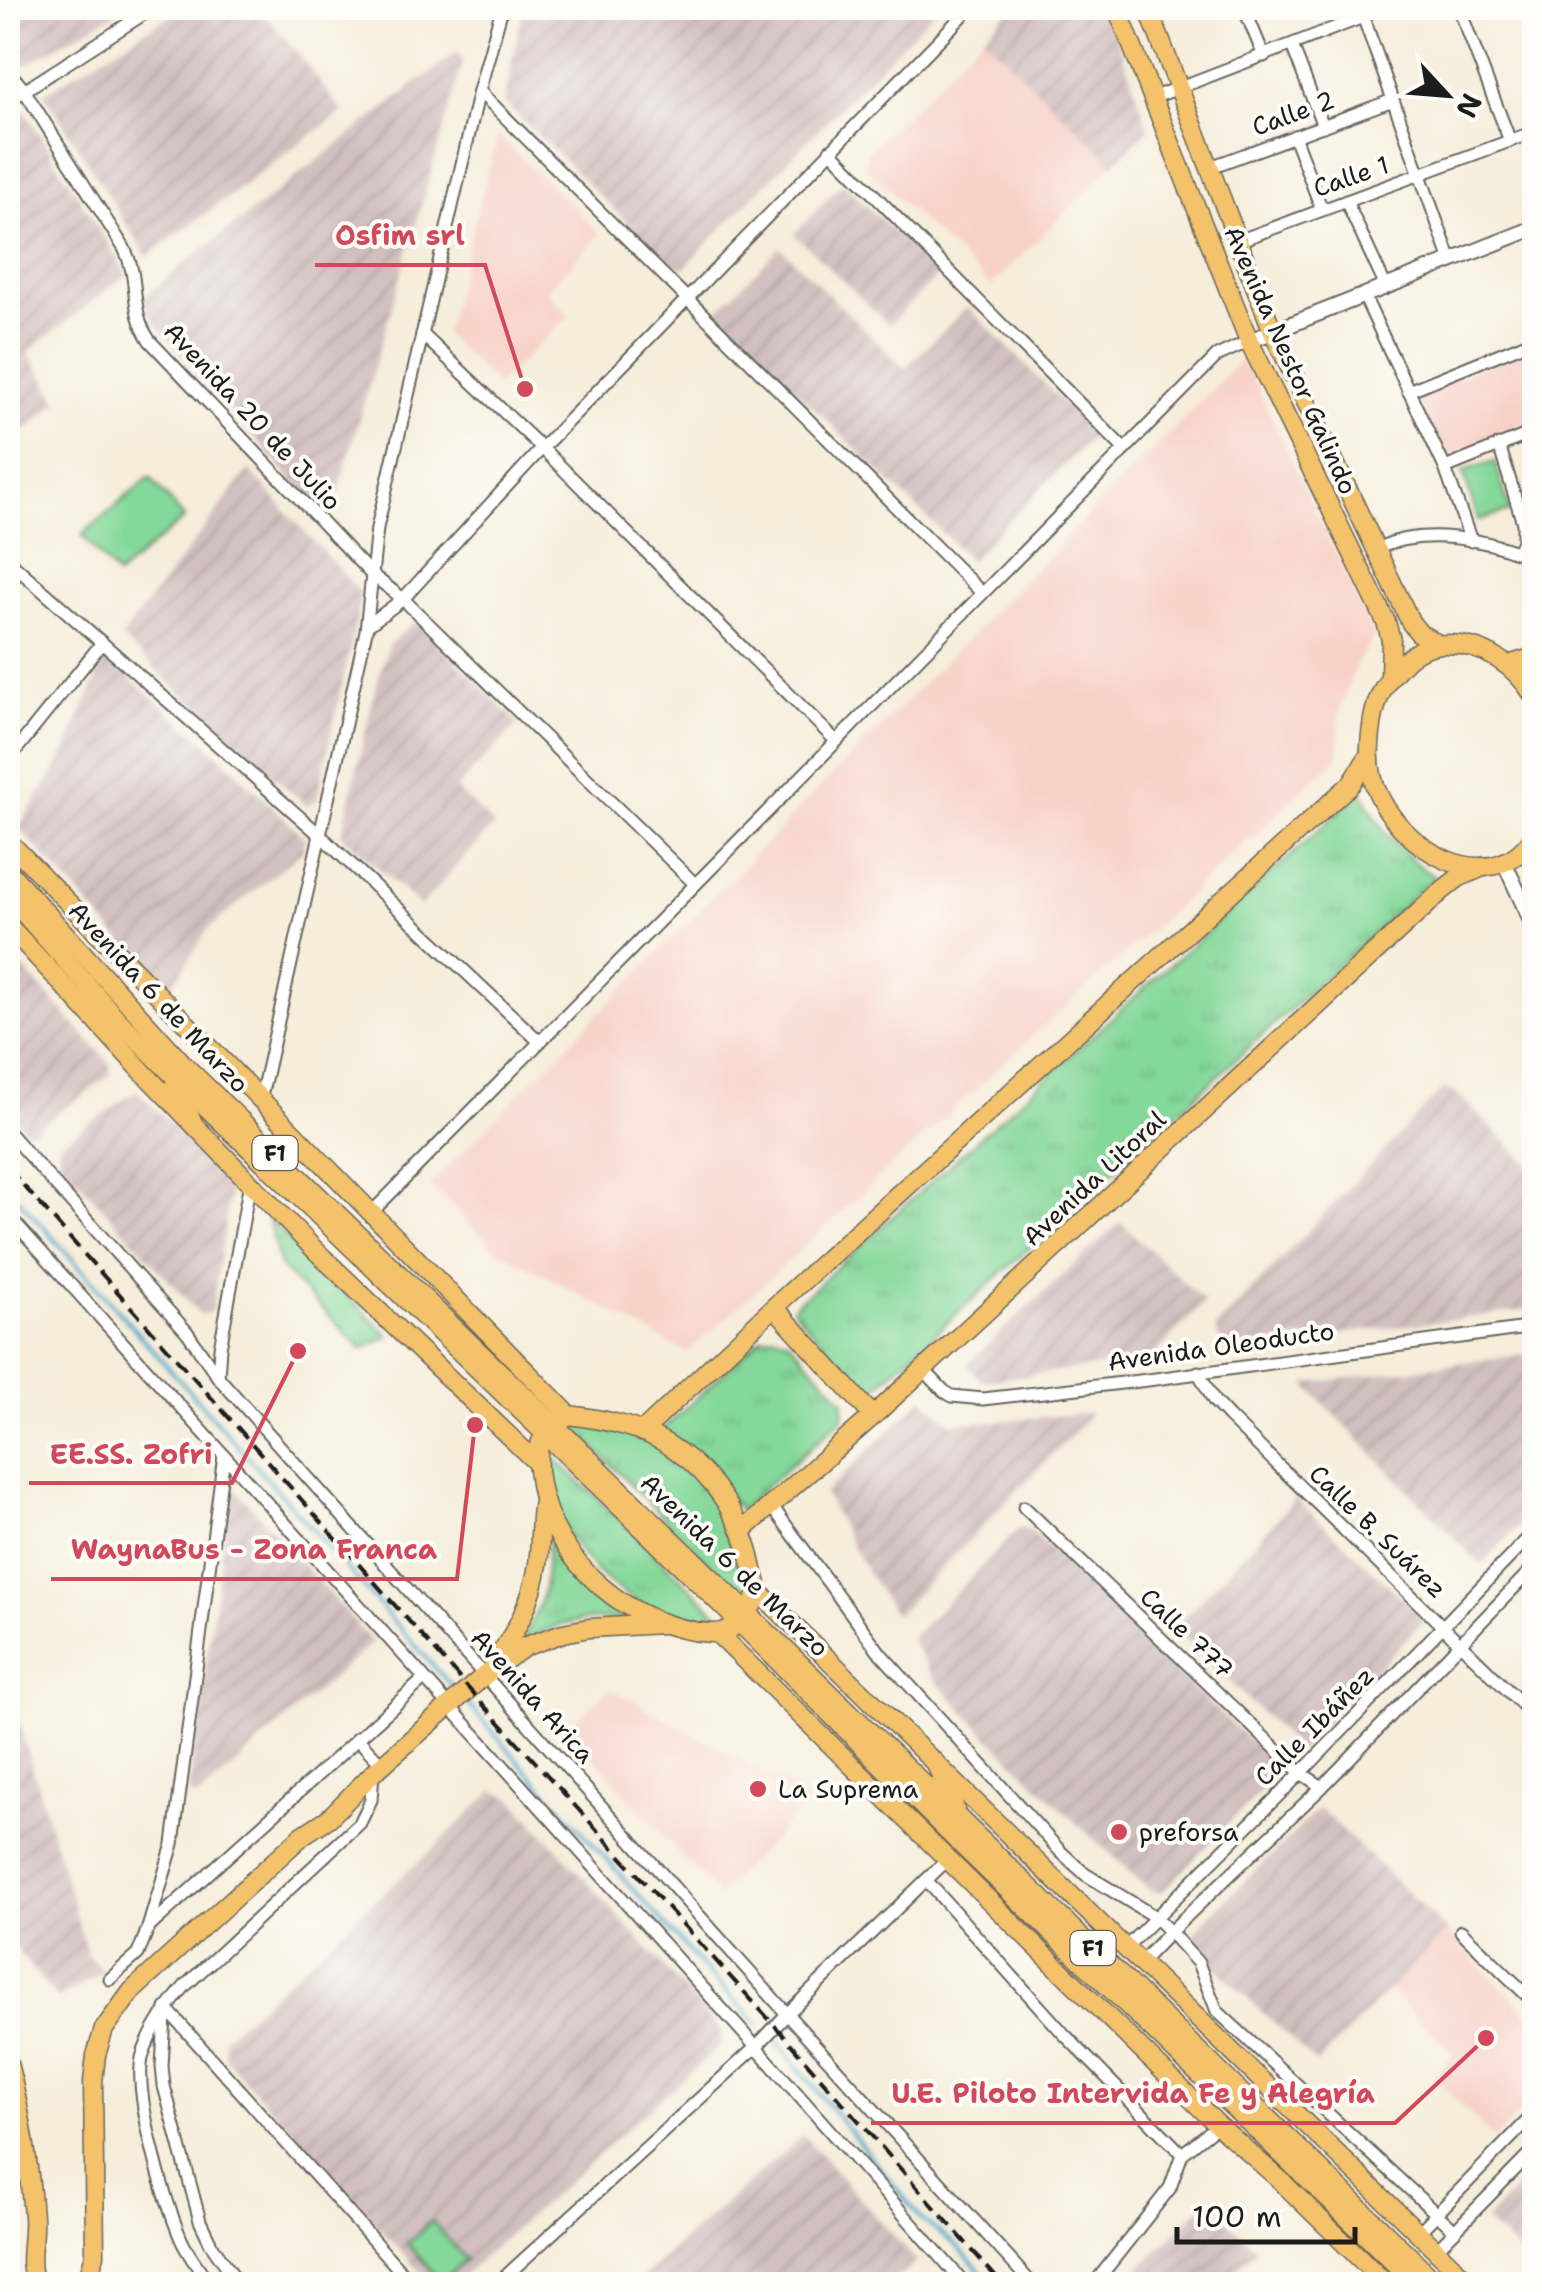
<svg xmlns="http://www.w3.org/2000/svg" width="1542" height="2292" font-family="'Shantell Sans',sans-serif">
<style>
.built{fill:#f7d1c7}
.industrial{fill:url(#industrial-furrows)}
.grass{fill:url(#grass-tufts);stroke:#507a5b;stroke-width:2.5}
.pitch{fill:#84d89a;stroke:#507a5b;stroke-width:2.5}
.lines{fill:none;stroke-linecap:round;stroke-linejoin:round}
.stream{stroke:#51adcf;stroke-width:4}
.minor-casing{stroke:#68655e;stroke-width:15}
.tertiary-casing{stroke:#68655e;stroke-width:18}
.primary-casing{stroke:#68655e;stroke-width:21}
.trunk-casing{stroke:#68655e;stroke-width:21}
.minor{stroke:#fff;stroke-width:11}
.tertiary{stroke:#fff;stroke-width:14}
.primary{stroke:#f3c26a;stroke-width:18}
.trunk{stroke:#f3c26a;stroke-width:18}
.rail{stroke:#1c1c1c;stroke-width:4;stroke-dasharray:15 8;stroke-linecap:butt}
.poi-dot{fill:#d1495b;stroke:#fdfcf7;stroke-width:4}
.labels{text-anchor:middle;stroke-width:8;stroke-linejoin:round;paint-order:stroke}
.shield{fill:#fdfcf7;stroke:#605f5e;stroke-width:2.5}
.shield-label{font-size:22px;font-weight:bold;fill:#1c1c1c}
.street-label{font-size:25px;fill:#1c1c1c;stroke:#fdfcf7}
.poi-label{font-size:25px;fill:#1c1c1c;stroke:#fdfcf7;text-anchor:start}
.leader{fill:none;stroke:#d1495b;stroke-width:4}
.callout-dot{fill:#d1495b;stroke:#fdfcf7;stroke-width:4}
.callout-label{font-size:28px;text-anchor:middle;font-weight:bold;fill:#d1495b;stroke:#fdfcf7;stroke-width:8;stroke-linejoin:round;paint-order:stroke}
</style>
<defs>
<pattern id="industrial-furrows" width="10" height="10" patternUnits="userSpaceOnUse" patternTransform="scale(2.5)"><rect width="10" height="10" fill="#d2bfc0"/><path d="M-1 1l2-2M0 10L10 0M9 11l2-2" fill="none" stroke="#b4a4a4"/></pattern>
<pattern id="grass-tufts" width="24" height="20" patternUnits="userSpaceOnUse" patternTransform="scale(2.5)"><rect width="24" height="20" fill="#84d89a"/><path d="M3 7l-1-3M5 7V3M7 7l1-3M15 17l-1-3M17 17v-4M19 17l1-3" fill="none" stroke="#71b984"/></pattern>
</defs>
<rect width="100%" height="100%" fill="#fdfcf7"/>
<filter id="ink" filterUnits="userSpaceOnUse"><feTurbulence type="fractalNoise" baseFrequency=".01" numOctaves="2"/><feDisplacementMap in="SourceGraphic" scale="20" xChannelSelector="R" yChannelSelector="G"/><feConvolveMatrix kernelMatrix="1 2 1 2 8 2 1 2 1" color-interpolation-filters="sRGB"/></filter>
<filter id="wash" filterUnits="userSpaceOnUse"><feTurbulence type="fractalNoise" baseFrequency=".0048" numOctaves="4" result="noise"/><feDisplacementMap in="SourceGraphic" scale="40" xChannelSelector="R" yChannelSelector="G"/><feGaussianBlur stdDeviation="2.25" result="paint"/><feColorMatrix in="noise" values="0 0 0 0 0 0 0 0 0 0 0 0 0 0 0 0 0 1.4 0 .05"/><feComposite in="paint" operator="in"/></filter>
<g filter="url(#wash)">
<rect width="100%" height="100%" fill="#f6edda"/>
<g class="built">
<polygon points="983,36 1113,164 991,286 866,168 867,153"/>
<polygon points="498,135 601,234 546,290 569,316 497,385 444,334"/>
<polygon points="1534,346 1534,421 1446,457 1415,394"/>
<polygon points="1243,358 1375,635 1356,665 1340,709 1338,758 687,1353 496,1249 429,1186"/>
<polygon points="609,1688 794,1789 809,1802 718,1895 567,1728"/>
<polygon points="1446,1930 1534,2020 1534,2099 1494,2139 1434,2077 1455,2055 1389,1990"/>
</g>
<g class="industrial">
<polygon points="8,8 123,8 22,67 8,48"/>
<polygon points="182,8 259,8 298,53 342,112 147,257 44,93"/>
<polygon points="523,8 937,8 684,267 673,267 504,102"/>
<polygon points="1011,8 1106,8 1149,128 1113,164 983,36"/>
<polygon points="457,52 463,62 329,522 154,322 141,298"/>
<polygon points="25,111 127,274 28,352 59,402 8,445 8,118"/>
<polygon points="843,183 938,275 889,325 794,234"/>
<polygon points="780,247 905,369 968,307 1094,434 970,560 716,312"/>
<polygon points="249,470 359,592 360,603 317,799 307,806 121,638"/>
<polygon points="416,621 518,724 456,789 494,825 420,906 342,835 371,706 388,645"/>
<polygon points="106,658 205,742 305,838 303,850 208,929 168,992 18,827 58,767"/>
<polygon points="8,952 110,1063 111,1075 33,1131 26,1131 8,1110"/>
<polygon points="1443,1089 1455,1092 1534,1169 1534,1309 1224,1349 1215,1328"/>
<polygon points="137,1091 231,1183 212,1309 209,1313 200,1314 59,1159 59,1144"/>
<polygon points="1120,1222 1205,1302 1150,1360 981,1381 967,1364"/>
<polygon points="1534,1353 1534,1510 1481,1565 1305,1384"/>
<polygon points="923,1398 951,1423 991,1422 1089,1413 1085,1422 895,1616 859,1559 824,1493"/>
<polygon points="231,1484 372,1642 197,1799 188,1794"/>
<polygon points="1295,1498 1425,1619 1300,1750 1174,1628 1257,1542"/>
<polygon points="1020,1528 1031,1531 1193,1689 1273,1762 1274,1776 1162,1892 1151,1891 1070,1817 983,1731 932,1677 911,1639"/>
<polygon points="8,1685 88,1956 104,1971 58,1999 8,1940"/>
<polygon points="493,1791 511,1797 721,2031 722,2044 453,2284 431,2284 225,2058 224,2037 434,1848"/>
<polygon points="1319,1808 1446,1930 1317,2064 1196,1949 1193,1933"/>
<polygon points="803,2135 916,2261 889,2284 634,2284"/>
<polygon points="1534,2171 1534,2267 1485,2221"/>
<polygon points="1210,2204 1256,2249 1223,2284 1123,2284 1204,2205"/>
</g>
<g class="grass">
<path d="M 1362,791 C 1378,828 1401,856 1435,877 L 869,1394 L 792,1308 Z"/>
<polygon points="268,1219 389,1336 362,1349 281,1268"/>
<polygon points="775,1335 789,1340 844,1401 843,1418 740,1510 695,1454 662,1430 761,1338"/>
<path d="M 570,1424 C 580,1425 591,1425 601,1426 C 661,1435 715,1485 737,1540 C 744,1559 751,1580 746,1600 Z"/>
<path d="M 546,1449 L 725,1621 C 703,1628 686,1621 665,1614 C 598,1591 541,1522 546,1449 Z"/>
<path d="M 549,1534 C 569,1571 595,1599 632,1619 L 585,1620 L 559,1625 L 521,1641 L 537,1611 L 544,1590 Z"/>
</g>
<g class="pitch">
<polygon points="1495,461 1510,511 1478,520 1463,471"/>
<polygon points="150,477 184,518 117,576 82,535"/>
<polygon points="432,2221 466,2260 441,2282 407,2243"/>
</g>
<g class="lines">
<g class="stream">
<polyline points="8,1187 453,1688"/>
<polyline points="468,1704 707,1972 758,2024"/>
<polyline points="777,2042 922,2220 957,2246 991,2284"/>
</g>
</g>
</g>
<g filter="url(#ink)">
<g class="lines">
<g class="minor-casing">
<g id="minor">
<polyline points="1244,8 1264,56"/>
<polyline points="1360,8 1451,261"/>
<polyline points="1459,8 1510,141"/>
<polyline points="1292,45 1323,126"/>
<path d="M 8,70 L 24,90 L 124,248 C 141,281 128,310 150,341 L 371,574 L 403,599 L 695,884"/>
<polyline points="479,91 982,593"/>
<polyline points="1152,98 1363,17"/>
<polyline points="8,101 153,8"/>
<polyline points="1294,136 1322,210"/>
<polyline points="830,150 1124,449"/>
<polyline points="1208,168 1393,100"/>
<polyline points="1346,201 1386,287"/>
<polyline points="1238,241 1534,132"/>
<polyline points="1364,296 1445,468 1471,541"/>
<polyline points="422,334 542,448 836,741"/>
<polyline points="1408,391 1534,340"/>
<polyline points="1499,445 1523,523 1523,541 1518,551"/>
<polyline points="1445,468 1534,432"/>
<path d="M 1376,549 C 1386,545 1397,540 1407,539 C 1447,532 1499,542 1534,560"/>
<polyline points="8,560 320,835 540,1042"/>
<polyline points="367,626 403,599 542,448 970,8"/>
<polyline points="8,760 102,643"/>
<polyline points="260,1101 366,631 377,528 479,91 502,8"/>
<polyline points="8,1132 187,1332 218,1377 787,2014 1032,2284"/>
<polyline points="370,1214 1217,356 1249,341"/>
<polyline points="8,1215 756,2047 965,2284"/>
<polyline points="923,1369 944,1391 952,1396 983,1399 1148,1380 1534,1327"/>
<polyline points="1198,1372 1214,1401 1229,1417 1534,1716"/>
<polyline points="218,1377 220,1348 250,1182"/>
<polyline points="771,1505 881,1654 1061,1852 1085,1874 1155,1917 1170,1932 1198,1963 1217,2011 1455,2231"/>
<polyline points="1024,1507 1301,1773 1322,1787"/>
<polyline points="357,1738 382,1765"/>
<polyline points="926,1880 1064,2034 1182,2154"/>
<polyline points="148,1928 173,1844 224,1455"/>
<polyline points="1461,1931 1534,2002"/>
<polyline points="1124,1949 1301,1773 1534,1532"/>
<polyline points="1140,1963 1170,1932 1322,1787 1534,1567"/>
<polyline points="110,1979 138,1954 148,1928 424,1679"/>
<polyline points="166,2008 412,2284"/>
<polyline points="165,2017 162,2066 164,2086 200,2221 211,2244 239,2284"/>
<polyline points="1418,2233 1534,2114"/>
<polyline points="1436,2250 1534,2150"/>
<path d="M 210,2284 C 200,2270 188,2255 181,2239 C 165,2201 134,2097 142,2058 C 149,2032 168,2006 185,1986 L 360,1823 L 371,1800 L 373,1773"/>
<polyline points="497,2284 756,2047 787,2014 947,1860"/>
<polyline points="1094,2284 1170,2188 1182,2154 1218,2125"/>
</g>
</g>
<g class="tertiary-casing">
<g id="tertiary">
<polyline points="1249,341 1534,228"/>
<polyline points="1504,862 1534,927"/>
</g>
</g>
<g class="primary-casing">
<g id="primary">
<polyline points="1117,8 1249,341 1386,622 1391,640 1390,677"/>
<polyline points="1148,8 1273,332 1411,623 1420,634 1438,644"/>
<polyline points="1508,665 1534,657"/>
<path d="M 1534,696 C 1516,666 1484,644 1447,644 C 1424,644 1410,654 1396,671 C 1382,685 1374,707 1372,726 C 1369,747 1368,765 1375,786 C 1396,846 1488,905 1534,836"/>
<polyline points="8,841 569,1415"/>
<polyline points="8,925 143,1072 314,1249 536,1462"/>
<polyline points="774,1307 873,1416"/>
<polyline points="642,1432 774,1307 1351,784 1368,757"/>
<polyline points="742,1531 873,1416 1443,890 1458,878 1483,867"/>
<polyline points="758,1591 1471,2284"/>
<polyline points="718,1634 1218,2125 1280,2180 1386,2284"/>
<path d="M 494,1663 C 515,1634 533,1600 538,1564 C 541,1543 539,1522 543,1501"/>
<path d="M 8,2063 C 21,2113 29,2164 33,2216 C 35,2239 26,2262 36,2284"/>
<polyline points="86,2284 95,2255 93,2082 96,2055 104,2029 132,1991 303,1835 329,1818 373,1773 485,1675 526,1646 563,1633 589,1628 663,1624"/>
</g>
</g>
<g class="trunk-casing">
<g id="trunk">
<polyline points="8,871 189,1070 1438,2284"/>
<polyline points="8,895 116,1018 171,1073 539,1428 739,1622 946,1830 1416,2284"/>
<polyline points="175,1083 193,1123"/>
<path d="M 569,1415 C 607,1420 645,1427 676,1450 C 715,1477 744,1522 753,1569 C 754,1575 758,1584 758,1591 C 757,1601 749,1610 743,1617 C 735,1628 724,1634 711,1633 C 632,1629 553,1562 540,1484 C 534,1449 537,1434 569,1415 Z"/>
<polyline points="935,1762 955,1809"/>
</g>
</g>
<use href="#minor" class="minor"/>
<use href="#tertiary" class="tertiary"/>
<use href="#primary" class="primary"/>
<use href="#trunk" class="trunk"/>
<polyline class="rail" points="8,1168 469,1689 776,2027 1002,2284"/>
</g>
</g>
<g class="poi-dot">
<circle cx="758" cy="1789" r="10"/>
<circle cx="1119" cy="1832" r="10"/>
</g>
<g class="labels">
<g class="shield">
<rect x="252.5" y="1136" width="45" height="34" rx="8"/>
<rect x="1070.5" y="1931" width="45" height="34" rx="8"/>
</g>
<g class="shield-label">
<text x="275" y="1161">F1</text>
<text x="1093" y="1956">F1</text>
</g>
<g class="street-label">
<text transform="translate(1293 113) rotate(-20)" y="9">Calle 2</text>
<text transform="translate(1351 176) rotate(-19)" y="9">Calle 1</text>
<text transform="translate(1291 360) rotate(66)" y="9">Avenida Nestor Galindo</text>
<text transform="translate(253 416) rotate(47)" y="9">Avenida 20 de Julio</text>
<text transform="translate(159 997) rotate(47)" y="9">Avenida 6 de Marzo</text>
<text transform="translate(1094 1178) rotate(-43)" y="9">Avenida Litoral</text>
<text transform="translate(1221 1346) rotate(-8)" y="9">Avenida Oleoducto</text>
<text transform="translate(1378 1531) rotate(44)" y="9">Calle B. Suárez</text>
<text transform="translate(735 1565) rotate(44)" y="9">Avenida 6 de Marzo</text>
<text transform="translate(1187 1633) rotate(44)" y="9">Calle 777</text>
<text transform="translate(533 1696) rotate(48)" y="9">Avenida Arica</text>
<text transform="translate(1314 1726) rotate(-45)" y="9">Calle Ibáñez</text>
</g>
<g class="poi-label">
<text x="778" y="1798">La Suprema</text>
<text x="1139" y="1841">preforsa</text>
</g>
</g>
<path class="leader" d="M525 389L485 265H315M298 1351L232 1483H29M475 1425L457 1579H51M1486 2038L1395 2123H871"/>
<g class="callout-dot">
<circle cx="525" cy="389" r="10"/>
<circle cx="298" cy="1351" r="10"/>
<circle cx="475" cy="1425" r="10"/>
<circle cx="1486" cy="2038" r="10"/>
</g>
<g class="callout-label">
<text x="400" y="245">Osfim srl</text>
<text x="131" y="1464">EE.SS. Zofri</text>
<text x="254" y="1559">WaynaBus - Zona Franca</text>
<text x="1133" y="2103">U.E. Piloto Intervida Fe y Alegría</text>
</g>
<rect width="1542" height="2292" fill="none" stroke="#fdfcf7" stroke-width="40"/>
<g transform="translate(1447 95) rotate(116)" stroke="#fdfcf7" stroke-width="8" paint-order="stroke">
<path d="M0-8L18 38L0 25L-18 38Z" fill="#1c1c1c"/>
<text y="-15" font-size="28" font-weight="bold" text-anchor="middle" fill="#1c1c1c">N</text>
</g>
<path d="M1177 2227v15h178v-15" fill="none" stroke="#1c1c1c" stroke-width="5"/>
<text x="1192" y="2227" font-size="30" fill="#1c1c1c" stroke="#fdfcf7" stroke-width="8" paint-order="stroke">100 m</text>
</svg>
